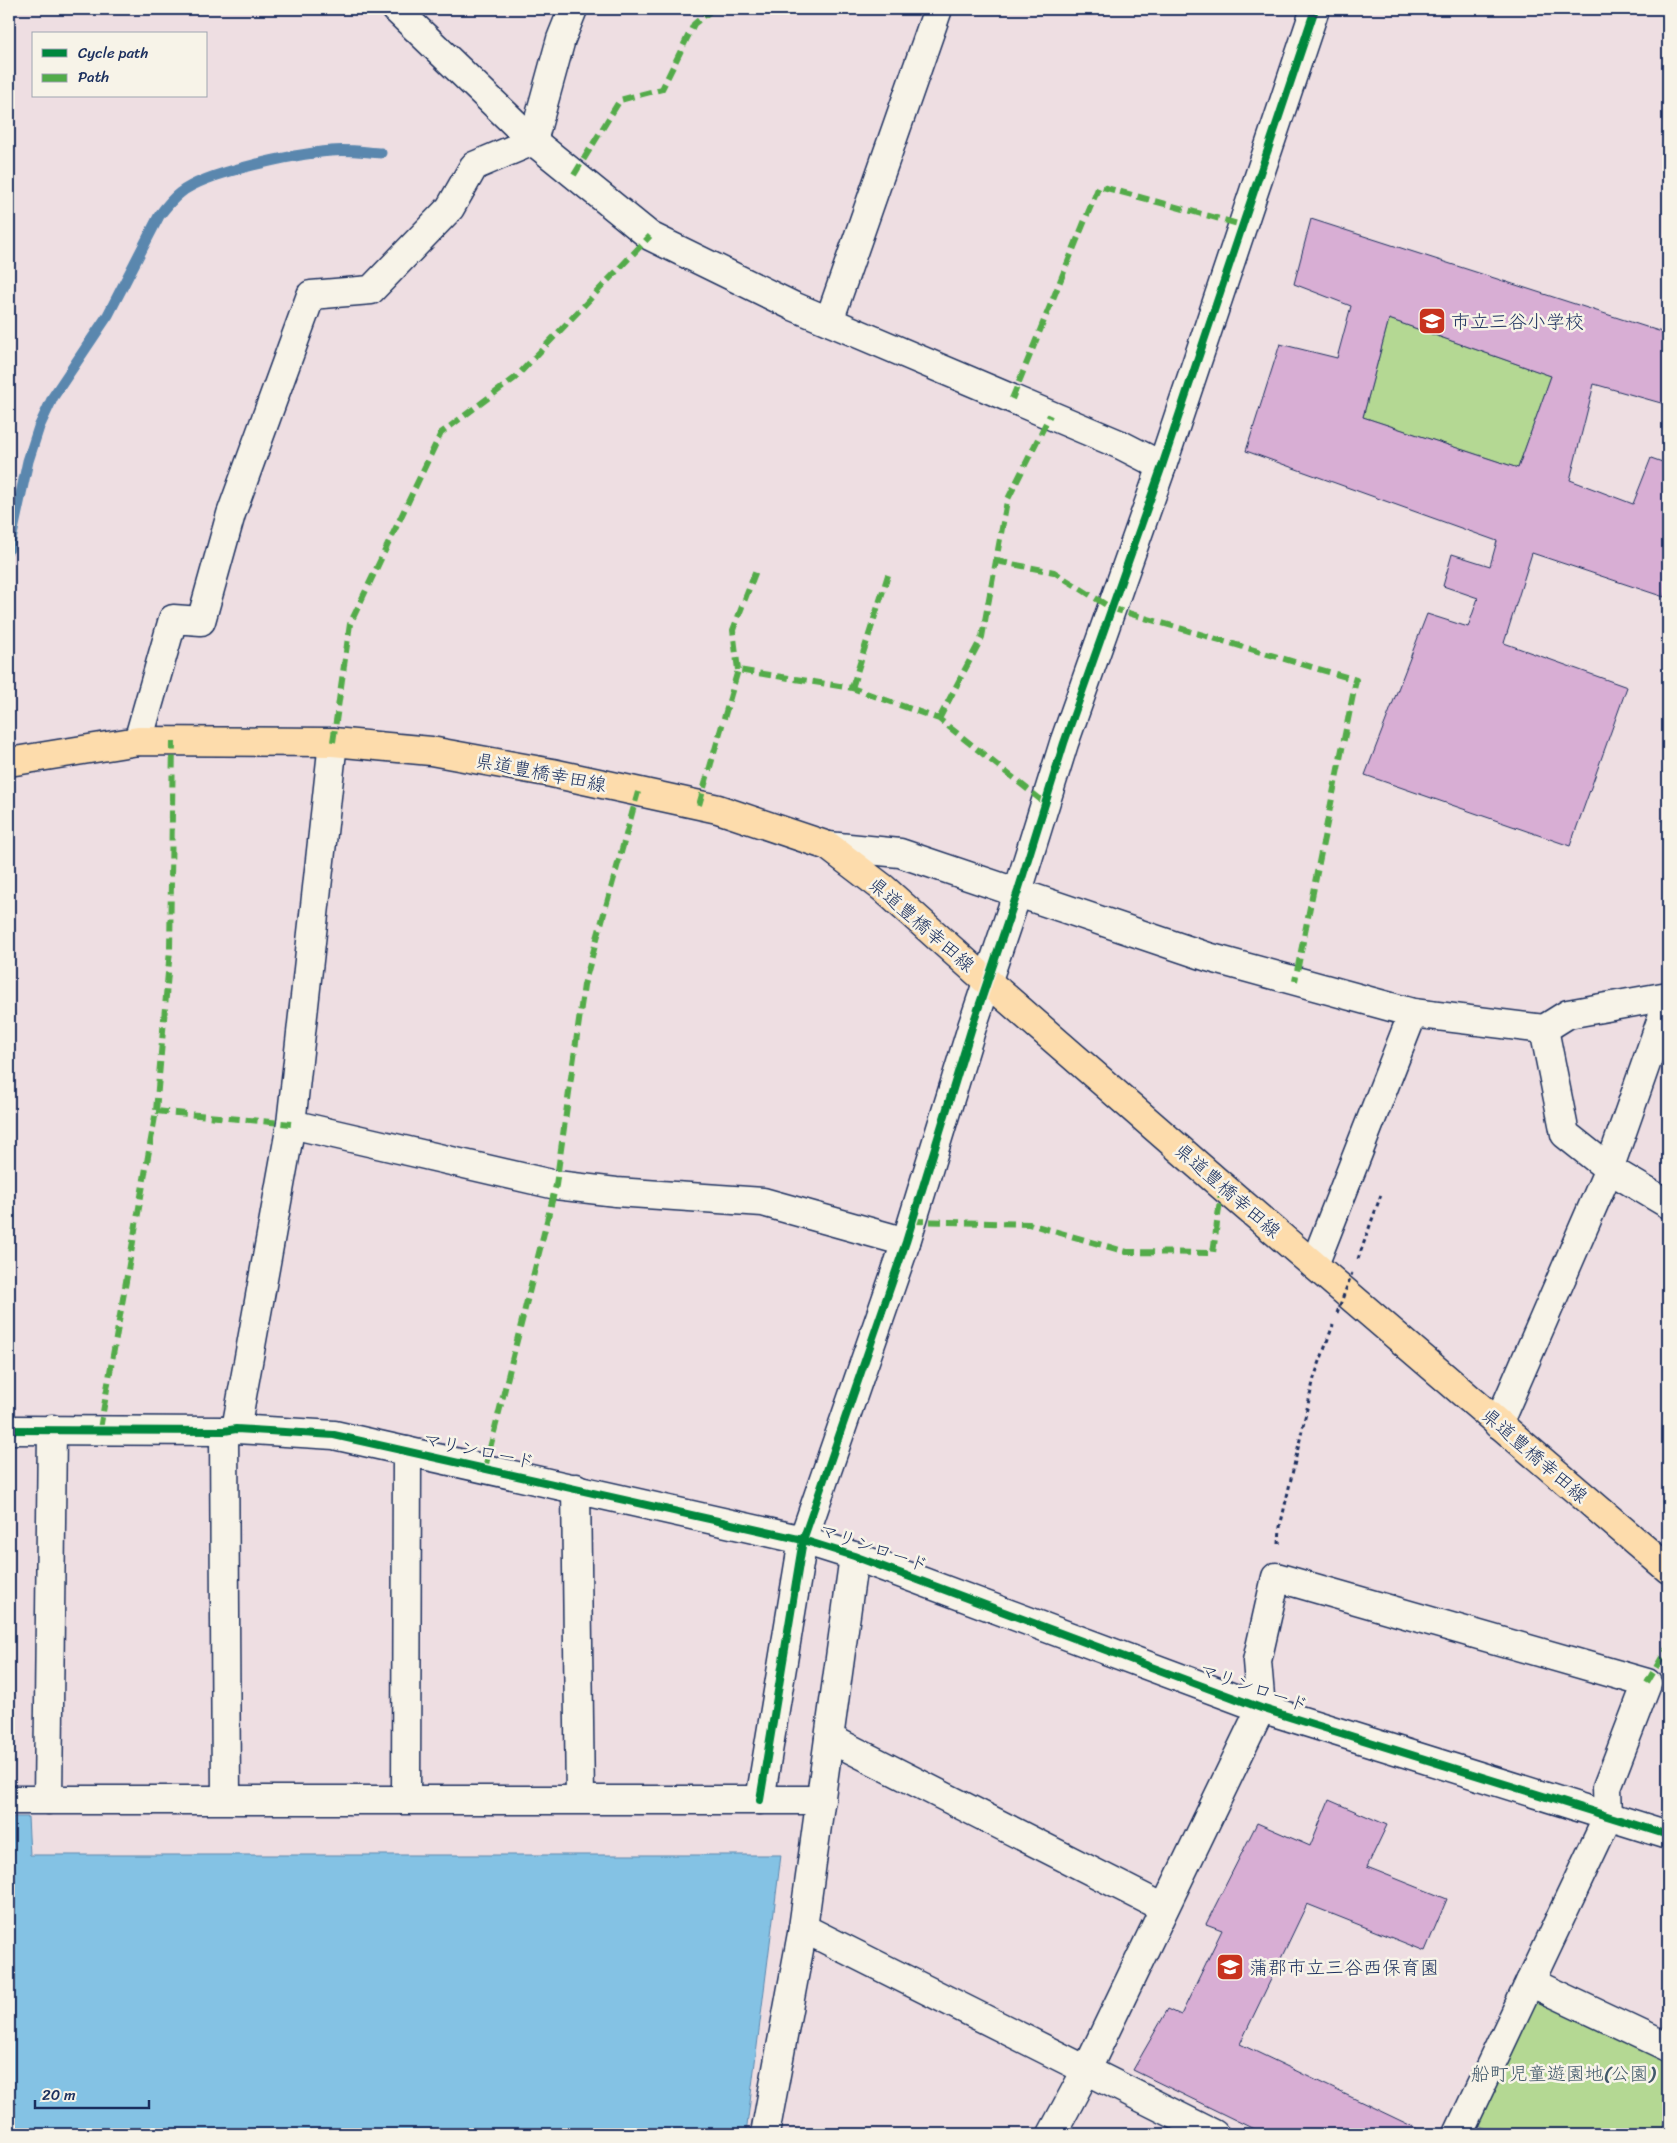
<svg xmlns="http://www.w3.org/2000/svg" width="1677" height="2143" font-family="Sriracha,'Klee One',sans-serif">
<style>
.green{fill:#b4d893;stroke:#688478}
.water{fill:#84c2e4;stroke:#5a87ae}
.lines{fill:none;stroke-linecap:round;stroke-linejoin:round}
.stream{stroke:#5a87ae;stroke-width:11}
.building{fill:#d8aed4;stroke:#1b2f5e;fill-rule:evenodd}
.minor-casing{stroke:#1b2f5e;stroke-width:31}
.major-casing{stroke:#1b2f5e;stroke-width:31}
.path{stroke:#1b2f5e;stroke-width:3;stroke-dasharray:4 4;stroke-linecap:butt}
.minor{stroke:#f7f3e8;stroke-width:28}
.major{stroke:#fddcac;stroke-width:28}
.path-bridge{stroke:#1b2f5e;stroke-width:3;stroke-dasharray:4 4;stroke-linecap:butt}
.quiet{stroke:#52ab49;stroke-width:6;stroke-dasharray:12 6;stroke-linecap:butt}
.cycleway-casing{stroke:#f7f3e8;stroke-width:11}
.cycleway{stroke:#00873e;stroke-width:8}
.labels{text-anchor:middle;stroke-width:5;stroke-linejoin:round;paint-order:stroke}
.poi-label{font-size:19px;fill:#1b2f5e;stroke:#f7f3e8;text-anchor:start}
.street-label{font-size:19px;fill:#1b2f5e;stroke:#f7f3e8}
.park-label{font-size:19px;fill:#41596b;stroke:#f7f3e8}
</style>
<rect width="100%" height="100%" fill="#eedee2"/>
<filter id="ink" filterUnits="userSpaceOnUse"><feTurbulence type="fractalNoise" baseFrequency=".02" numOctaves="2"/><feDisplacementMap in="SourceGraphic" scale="10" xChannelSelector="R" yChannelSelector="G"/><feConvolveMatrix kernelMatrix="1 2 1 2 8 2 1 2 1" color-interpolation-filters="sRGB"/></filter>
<g filter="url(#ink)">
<g class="green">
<polygon points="1389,319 1551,376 1518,468 1363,417"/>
<polygon points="1534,1992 1668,2055 1668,2112 1658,2134 1497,2134 1471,2122"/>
</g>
<polygon class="water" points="13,1817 28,1817 30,1855 781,1855 746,2134 9,2134 9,1983 14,1982 9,1936 9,1841 12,1840"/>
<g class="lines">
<path class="stream" d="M 9,549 L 28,461 L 39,427 L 53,397 L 108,315 L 159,216 C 165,208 172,199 180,193 C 205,172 297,154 331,151 C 347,149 365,152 381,153"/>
</g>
<g class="building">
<path d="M 1311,219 L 1668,334 L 1668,405 L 1594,384 L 1570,480 L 1633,504 L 1651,458 L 1668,464 L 1668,583 L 1664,597 L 1532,553 L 1504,643 L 1627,687 L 1570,846 L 1365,775 L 1427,614 L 1468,627 L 1478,598 L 1443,586 L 1452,554 L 1490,566 L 1497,541 L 1246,451 L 1280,344 L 1337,358 L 1351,306 L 1294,284 ZM 1389,319 L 1551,376 L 1518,468 L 1363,417 Z"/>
<polygon points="1329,1800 1387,1825 1367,1867 1447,1899 1425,1951 1307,1904 1240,2044 1418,2129 1415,2134 1264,2134 1133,2070 1168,2009 1181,2015 1222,1930 1206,1924 1257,1823 1310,1846"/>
</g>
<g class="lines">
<g class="minor-casing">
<g id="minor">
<polyline points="396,9 533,141 650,236 793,306 1121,445 1162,466"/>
<polyline points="533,141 561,39 573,9"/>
<polyline points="829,321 938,9"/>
<polyline points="138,741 173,619 201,621 231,514 311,295 371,290 450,208 474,166 533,141"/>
<polyline points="828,846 900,853 1208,957 1413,1013 1544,1029 1568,1014 1668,996"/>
<polyline points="1544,1029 1565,1134 1609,1169 1668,1204"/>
<polyline points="291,1124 556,1185 616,1192 763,1202 906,1242"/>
<polyline points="1314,1265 1413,1013"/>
<polyline points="1498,1424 1609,1169 1668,1001"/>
<polyline points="236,1429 291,1124 333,742"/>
<polyline points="9,1430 224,1431 236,1429 334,1435 803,1540 854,1556 1261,1708 1668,1835"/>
<polyline points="224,1431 226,1799"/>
<polyline points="576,1488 580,1799"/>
<polyline points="829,1738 1164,1908"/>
<polyline points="406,1799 407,1451"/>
<polyline points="9,1800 821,1800"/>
<polyline points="48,1800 52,1429"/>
<polyline points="760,1800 803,1540 906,1242 972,1027 1018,891 1064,743 1162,466 1315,9"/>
<polyline points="803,1928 1214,2134"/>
<polyline points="1530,1982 1668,2047"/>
<polyline points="765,2134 803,1928 854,1556"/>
<polyline points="1052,2134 1087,2069 1261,1708 1257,1661 1276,1577 1647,1683 1607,1787 1608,1817 1458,2134"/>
</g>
</g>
<g class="major-casing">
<polyline id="major" points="9,762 138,741 333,742 431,751 552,773 718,809 828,846 883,888 988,982 1222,1186 1668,1569"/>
</g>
<g class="path">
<polyline points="1358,1259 1382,1192"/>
<polyline points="1279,1544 1280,1527 1314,1378 1333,1325"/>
</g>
<use href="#minor" class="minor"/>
<use href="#major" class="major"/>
<polyline class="path-bridge" points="1337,1313 1352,1273"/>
<g class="quiet">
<polyline points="574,175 620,100 662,89 694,24 713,9"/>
<polyline points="1012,399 1099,186 1242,225"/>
<polyline points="996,561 1054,572 1111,608 1356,680 1295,981"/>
<polyline points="738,670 733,630 757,568"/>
<polyline points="852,688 888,575"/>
<polyline points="939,719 982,637 1007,501 1050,415"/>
<polyline points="333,742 350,624 441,433 515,378 650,236"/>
<polyline points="699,805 738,670 852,688 939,719 1045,803"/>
<polyline points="156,1111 291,1124"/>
<polyline points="912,1221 1029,1224 1127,1252 1213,1253 1222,1186"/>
<polyline points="100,1429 156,1111 170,950 173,741"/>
<polyline points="485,1468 556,1185 584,985 638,792"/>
<polyline points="1647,1683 1668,1647"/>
</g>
<g class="cycleway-casing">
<g id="cycleway">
<polyline points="9,1430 224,1431 236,1429 334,1435 803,1540 854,1556 1261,1708 1668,1835"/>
<polyline points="760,1800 803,1540 906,1242 972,1027 1018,891 1064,743 1162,466 1315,9"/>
</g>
</g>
<use href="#cycleway" class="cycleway"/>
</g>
</g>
<defs>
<g id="school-square" transform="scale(1.4375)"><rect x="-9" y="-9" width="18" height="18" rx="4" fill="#c8321e" stroke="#f7f3e8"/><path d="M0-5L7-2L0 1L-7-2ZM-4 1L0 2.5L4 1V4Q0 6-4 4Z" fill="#fff"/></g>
</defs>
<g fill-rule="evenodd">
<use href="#school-square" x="1432" y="321"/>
<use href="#school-square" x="1230" y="1967"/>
</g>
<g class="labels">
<g class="poi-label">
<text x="1451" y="328">市立三谷小学校</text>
<text x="1249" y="1974">蒲郡市立三谷西保育園</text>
</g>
<g class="street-label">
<text transform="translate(541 772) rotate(11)" y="7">県道豊橋幸田線</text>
<text transform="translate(922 924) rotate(41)" y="7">県道豊橋幸田線</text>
<text transform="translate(1228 1190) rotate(41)" y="7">県道豊橋幸田線</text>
<text transform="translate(479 1450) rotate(12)" y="7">マリンロード</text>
<text transform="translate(1535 1455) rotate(41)" y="7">県道豊橋幸田線</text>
<text transform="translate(874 1547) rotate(19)" y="7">マリンロード</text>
<text transform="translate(1254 1687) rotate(19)" y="7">マリンロード</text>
</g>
<g class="park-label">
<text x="1563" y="2080">船町児童遊園地(公園)</text>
</g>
</g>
<rect width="1677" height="2143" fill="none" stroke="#f7f3e8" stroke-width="30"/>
<rect x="15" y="15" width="1647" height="2113" fill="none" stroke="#1b2f5e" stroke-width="2" filter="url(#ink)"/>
<rect x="32" y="32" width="175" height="65" fill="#f7f3e8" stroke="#9fa5b1"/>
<rect x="42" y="49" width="25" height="8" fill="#00873e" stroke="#9fa5b1"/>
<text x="78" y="58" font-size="15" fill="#1b2f5e">Cycle path</text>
<rect x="42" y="74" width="25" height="8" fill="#52ab49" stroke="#9fa5b1"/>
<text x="78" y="82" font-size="15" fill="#1b2f5e">Path</text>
<path d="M35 2100v8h114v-8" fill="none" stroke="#1b2f5e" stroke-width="2.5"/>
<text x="42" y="2100" font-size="15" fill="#1b2f5e" stroke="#f7f3e8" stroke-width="4" paint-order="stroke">20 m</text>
</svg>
